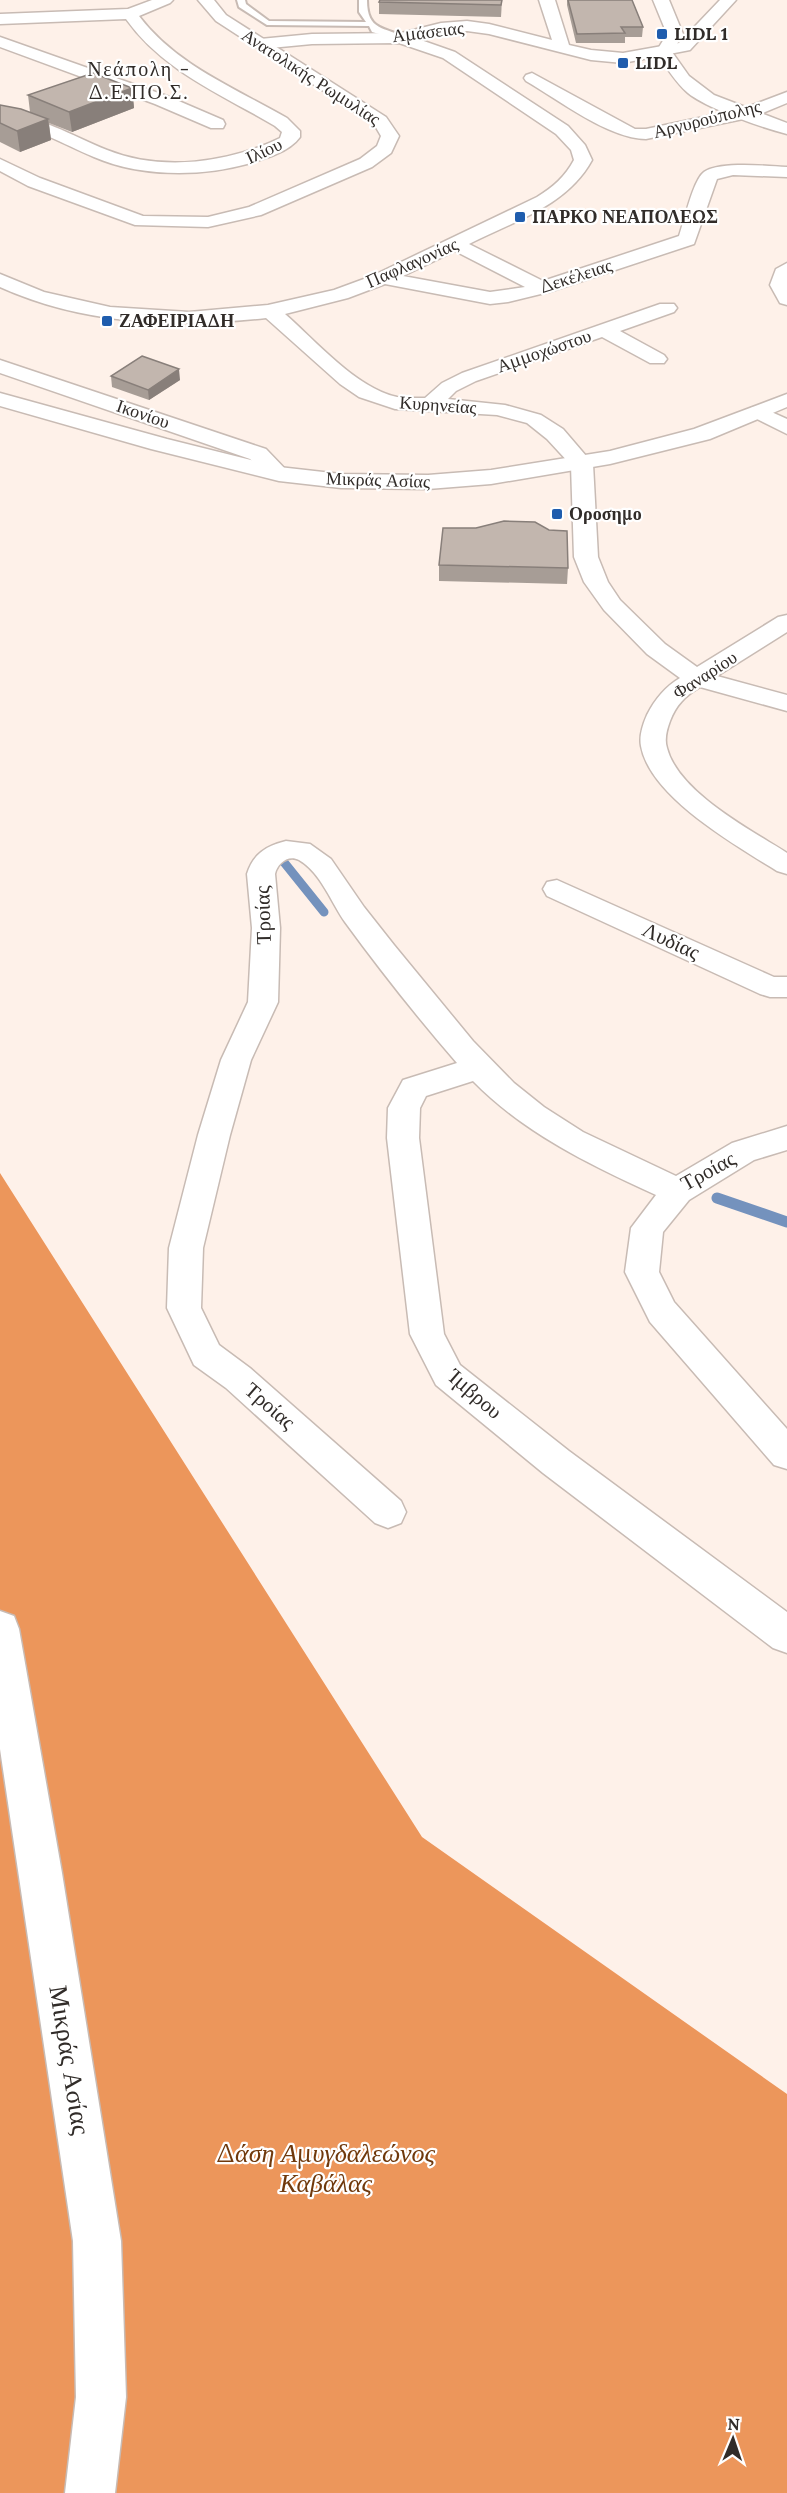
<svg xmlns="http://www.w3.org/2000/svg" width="787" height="2493" font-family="Lora,serif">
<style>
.forest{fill:#ec965b}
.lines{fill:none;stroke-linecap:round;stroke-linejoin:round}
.stream-far1{stroke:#7492bd;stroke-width:9}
.stream{stroke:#7492bd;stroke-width:11}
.service-casing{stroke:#c8bbb4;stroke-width:4}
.minor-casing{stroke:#c8bbb4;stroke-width:3}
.tertiary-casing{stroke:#c8bbb4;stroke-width:3}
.service{fill:#fff;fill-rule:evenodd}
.minor{fill:#fff;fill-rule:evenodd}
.tertiary{fill:#fff;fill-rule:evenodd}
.wall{fill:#a79d96}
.shaded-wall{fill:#887f7a}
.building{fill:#c2b6ae;stroke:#887f7a;stroke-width:1.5}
.poi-dot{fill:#1f5dae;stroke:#fff;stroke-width:2}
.labels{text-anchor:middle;stroke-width:4.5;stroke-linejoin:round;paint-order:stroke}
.far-street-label{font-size:18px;fill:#312c29;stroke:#fff}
.far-poi-label{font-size:18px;font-weight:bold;fill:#312c29;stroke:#fff;text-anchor:start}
.far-quarter-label{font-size:20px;letter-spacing:1.5px;fill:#312c29;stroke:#fff}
.street-label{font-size:21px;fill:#312c29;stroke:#fff}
.near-street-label{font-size:26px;fill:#312c29;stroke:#fff}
.near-park-label{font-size:26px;font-style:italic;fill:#70390c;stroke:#fff}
</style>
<rect width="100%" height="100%" fill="#fef1e9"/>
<polygon class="forest" points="0,1173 422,1837 787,2094 787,2493 0,2493"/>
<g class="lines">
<polyline class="stream-far1" points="283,861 324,912"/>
<polyline class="stream" points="717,1198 787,1222"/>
<g class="service-casing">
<path id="service" d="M 237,0 L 245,0 L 246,4 L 269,21 L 366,22 L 359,12 L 359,0 L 367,0 C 367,32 385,26 405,38 L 401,40 L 372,32 L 369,26 L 267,25 L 239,7 Z"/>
</g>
<g class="minor-casing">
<g id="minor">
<path d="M 152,0 L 173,0 L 170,3 L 139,16 C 176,65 235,88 287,118 L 300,131 L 300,137 C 289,152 265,159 247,164 C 200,177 140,177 94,157 C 62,144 35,126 0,122 L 0,112 C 40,116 70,135 107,150 C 161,172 229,163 280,138 L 282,132 L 275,126 C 221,94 163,71 126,19 L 0,24 L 0,14 L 128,9 Z"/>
<path d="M 539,0 L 555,0 L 569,45 L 591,50 L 623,53 L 679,43 L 720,0 L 736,0 L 690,50 L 623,63 L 591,60 L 489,34 L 467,31 L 441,33 L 418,39 L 455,52 L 568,126 L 585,145 L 592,160 C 567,206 514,221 469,244 L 543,281 L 679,236 C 684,222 693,180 704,172 C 720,161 767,166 787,167 L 787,177 L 733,175 L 717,179 L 694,244 L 549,292 L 508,302 L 490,304 L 385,284 L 348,298 L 285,314 C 316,341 356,388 397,397 C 405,398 416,398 425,398 L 442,383 L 462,373 L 660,304 L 674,304 L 677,308 L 674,312 L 620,331 L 664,355 L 667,359 L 664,363 L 650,363 L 602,337 L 476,381 L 456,391 L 448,399 L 505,405 L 541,415 L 563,429 L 593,464 L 598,557 L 608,582 L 620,600 L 665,644 L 697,667 L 778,617 L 787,615 L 787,632 L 717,676 L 787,695 L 787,711 L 700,687 C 685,696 676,705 670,721 C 667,729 664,739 667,748 C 678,792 751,830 787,853 L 787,874 L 777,871 C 737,846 650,797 641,746 C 639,736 643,724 647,715 C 655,699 665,687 680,678 L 647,654 L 604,610 L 584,582 L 574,557 L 571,465 L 547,439 L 527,423 L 497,415 L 395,409 L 359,397 L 340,384 L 266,318 C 176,328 84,325 0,287 L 0,274 L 44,292 L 110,307 L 189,312 L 268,305 L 334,290 L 372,276 L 537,197 C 553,187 565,177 574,160 L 571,150 L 556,134 L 443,58 L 399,43 L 312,44 L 260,49 L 252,44 L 260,39 L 312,34 L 401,33 L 441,23 L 467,21 L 489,24 L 552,40 ZM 455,251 L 525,287 L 490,292 L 403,276 Z"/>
<polygon points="0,37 167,96 223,120 225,124 223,128 211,128 155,104 0,47"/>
<path d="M 532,73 L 635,129 L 646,129 L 742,109 L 787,92 L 787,103 L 753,117 L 646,139 C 609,139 559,100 526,81 L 524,78 L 526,75 Z"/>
<path d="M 0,360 L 266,449 L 290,474 L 287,479 C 270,483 262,469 250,459 L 0,373 Z"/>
<polygon points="758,406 787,419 787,434 751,416 747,412 751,408"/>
<path d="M 286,841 L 310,844 L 331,859 L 364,907 L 394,945 L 473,1041 L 514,1083 L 544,1107 L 583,1132 L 676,1176 L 732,1143 L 787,1126 L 787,1150 L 754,1160 L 689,1200 L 663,1232 L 659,1272 L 674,1302 L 787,1429 L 787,1469 L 774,1465 L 650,1322 L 625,1272 L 631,1228 L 656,1195 C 590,1165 524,1133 473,1081 L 426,1096 L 420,1108 L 419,1138 L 444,1334 L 460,1365 L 569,1451 L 787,1612 L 787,1653 L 773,1648 L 543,1473 L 436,1385 L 410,1334 L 387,1138 L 388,1108 L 403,1080 L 457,1063 C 418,1018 380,970 345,922 C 331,902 321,873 299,860 C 288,854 277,864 275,874 L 280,928 L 278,1002 L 251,1060 L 230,1135 L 203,1248 L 201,1308 L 219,1345 L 250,1368 L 401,1501 L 406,1512 L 401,1523 L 388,1528 L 375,1523 L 226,1388 L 194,1365 L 167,1308 L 169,1248 L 198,1135 L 221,1060 L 248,1002 L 252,928 L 247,874 C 253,854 266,846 286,841 Z"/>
<polygon points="557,880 774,977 787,977 787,997 770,997 760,994 547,896 543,889 547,882"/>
</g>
</g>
<g class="tertiary-casing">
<g id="tertiary">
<polygon points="198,0 214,0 226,15 386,117 399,136 391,153 372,167 261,215 208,227 135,225 28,186 0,171 0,159 40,178 143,216 208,217 249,207 360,159 377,146 381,136 374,124 216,21"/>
<path d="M 653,0 L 669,0 L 683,34 L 672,52 L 689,76 L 714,95 L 787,123 L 787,134 C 763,128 706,108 688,93 C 675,82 666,66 656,52 L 667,34 Z"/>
<polygon points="787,263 787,305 780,303 770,285 776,269"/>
<polygon points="0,393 167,439 279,467 341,474 428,475 491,470 610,451 694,429 787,394 787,407 710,439 610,464 491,484 428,489 341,488 279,481 151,449 0,406"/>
<polygon points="0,1611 14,1616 19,1629 62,1873 121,2241 126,2397 115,2493 65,2493 76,2397 73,2241 0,1749"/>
</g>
</g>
<use href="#service" class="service"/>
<use href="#minor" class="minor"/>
<use href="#tertiary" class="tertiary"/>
</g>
<g class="wall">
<polygon points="502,0 501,17 379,14 379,2"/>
<polygon points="567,0 632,0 643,27 642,37 625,37 625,43 576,43 567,5"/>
<polygon points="132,88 134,108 72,132 49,123 51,140 20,152 0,142 0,105 30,112 28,95"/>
<polygon points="111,376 180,380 149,400 112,387"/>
<polygon points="439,565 568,568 567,584 439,581"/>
</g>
<g class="shaded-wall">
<polygon points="132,88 134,108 72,132 69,112"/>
<polygon points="48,119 51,140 20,152 17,131"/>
<polygon points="179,369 180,380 149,400 148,390"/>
</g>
<g class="building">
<polygon points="380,0 502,0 501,5 379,2"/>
<polygon points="568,0 632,0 643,27 621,27 625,33 577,34"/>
<polygon points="93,73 132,88 69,112 28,95"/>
<polygon points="0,105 21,109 48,119 17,131 0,123"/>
<polygon points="142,356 179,369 148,390 111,376"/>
<polygon points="504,521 535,522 549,530 567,531 568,568 439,565 443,528 476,528"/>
</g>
<g class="poi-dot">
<rect x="656" y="28" width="12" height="12" rx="3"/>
<rect x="617" y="57" width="12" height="12" rx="3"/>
<rect x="514" y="211" width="12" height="12" rx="3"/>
<rect x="101" y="315" width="12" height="12" rx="3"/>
<rect x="551" y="508" width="12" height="12" rx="3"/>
</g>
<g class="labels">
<g class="far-street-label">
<text transform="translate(428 32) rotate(-7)" y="6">Αμάσειας</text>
<text transform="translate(311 77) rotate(33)" y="6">Ανατολικής Ρωμυλίας</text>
<text transform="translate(707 119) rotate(-14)" y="6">Αργυρούπολης</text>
<text transform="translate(264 151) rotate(-25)" y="6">Ιλίου</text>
<text transform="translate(412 263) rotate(-24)" y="6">Παφλαγονίας</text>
<text transform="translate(576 276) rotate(-18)" y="6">Δεκέλειας</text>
<text transform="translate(544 351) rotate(-19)" y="6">Αμμοχώστου</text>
<text transform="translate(438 405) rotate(4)" y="6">Κυρηνείας</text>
<text transform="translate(143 414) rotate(19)" y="6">Ικονίου</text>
<text transform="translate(378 480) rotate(2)" y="6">Μικράς Ασίας</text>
<text transform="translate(705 675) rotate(-33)" y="6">Φαναρίου</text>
</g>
<g class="far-poi-label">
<text x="674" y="40">LIDL 1</text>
<text x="635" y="69">LIDL</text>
<text x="532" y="223">ΠΑΡΚΟ ΝΕΑΠΟΛΕΩΣ</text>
<text x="119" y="327">ΖΑΦΕΙΡΙΑΔΗ</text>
<text x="569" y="520">Οροσημο</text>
</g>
<g class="far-quarter-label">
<text x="139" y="76">Νεάπολη -<tspan x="139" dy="23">Δ.Ε.ΠΟ.Σ.</tspan></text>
</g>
<g class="street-label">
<text transform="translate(263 915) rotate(-92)" y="7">Τροίας</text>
<text transform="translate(671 941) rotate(25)" y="7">Λυδίας</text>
<text transform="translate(708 1171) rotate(-29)" y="7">Τροίας</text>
<text transform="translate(475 1394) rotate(41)" y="7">Ίμβρου</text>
<text transform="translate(270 1406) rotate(41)" y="7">Τροίας</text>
</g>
<g class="near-street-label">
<text transform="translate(70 2060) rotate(81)" y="9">Μικράς Ασίας</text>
</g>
<g class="near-park-label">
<text x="326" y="2162">Δάση Αμυγδαλεώνος<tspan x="326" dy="30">Καβάλας</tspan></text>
</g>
</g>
<g transform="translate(733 2439) rotate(2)" stroke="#ffffff" stroke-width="4.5" paint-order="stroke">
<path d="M0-4.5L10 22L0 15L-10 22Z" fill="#312c29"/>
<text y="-9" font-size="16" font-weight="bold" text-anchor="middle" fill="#312c29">N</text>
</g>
</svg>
